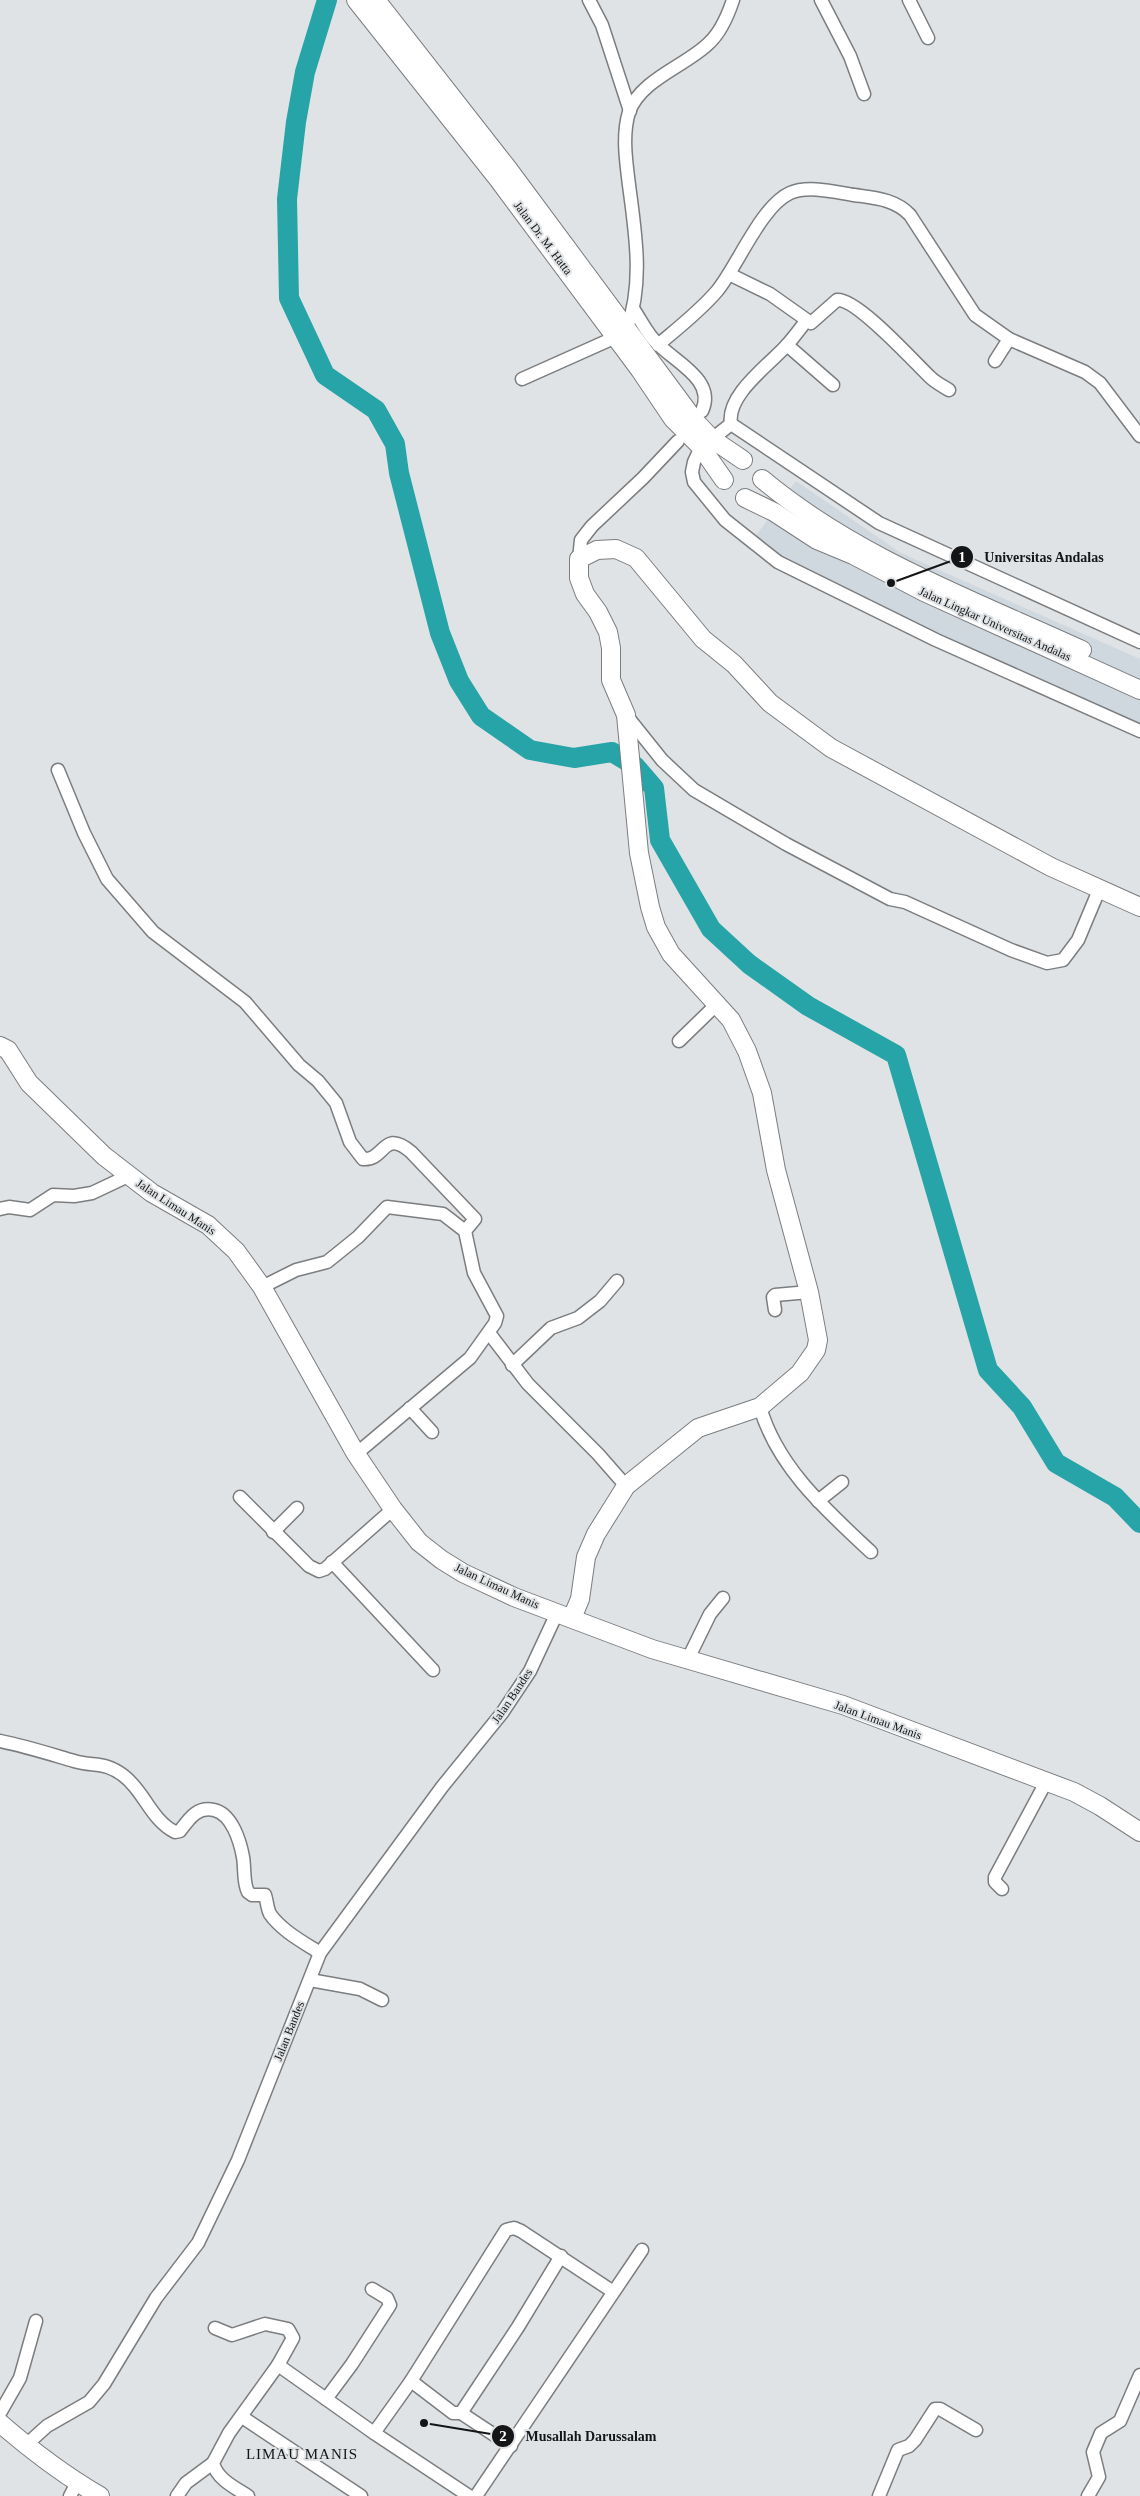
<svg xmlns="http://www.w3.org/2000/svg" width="1140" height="2496" font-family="'Times New Roman',serif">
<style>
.built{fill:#cfd7df}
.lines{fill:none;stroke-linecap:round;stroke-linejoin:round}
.river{stroke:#27a4a8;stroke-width:20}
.street-casing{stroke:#7b7d7f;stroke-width:15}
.secondary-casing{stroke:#7b7d7f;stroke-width:20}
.street{stroke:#fff;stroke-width:12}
.secondary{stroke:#fff;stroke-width:18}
.labels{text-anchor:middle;stroke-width:4;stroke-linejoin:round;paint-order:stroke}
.street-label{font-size:12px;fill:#141516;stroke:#e0e3e5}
.quarter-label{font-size:15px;letter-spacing:1px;fill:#141516;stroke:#e0e3e5}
.leader{fill:none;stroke:#141516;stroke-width:2}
.callout-dot{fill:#141516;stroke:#e0e3e5;stroke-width:2}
.mark-label{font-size:15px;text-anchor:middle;font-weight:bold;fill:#fff}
.callout-label{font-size:14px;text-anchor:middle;font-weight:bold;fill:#141516;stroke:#e0e3e5;stroke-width:4;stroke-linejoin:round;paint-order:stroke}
</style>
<rect width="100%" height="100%" fill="#e0e3e5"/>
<polygon class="built" points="796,481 901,553 1140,659 1140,733 873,613 747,548"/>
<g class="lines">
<polyline class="river" points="327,0 305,72 296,122 287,199 289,298 325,375 376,410 395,444 399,473 440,633 459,681 481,716 530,750 574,758 612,752 635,766 654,788 660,840 711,929 749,964 808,1006 896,1055 988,1370 1022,1407 1056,1463 1115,1497 1140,1523"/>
<g class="street-casing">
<g id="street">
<polyline points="589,0 602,25 630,111"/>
<polyline points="821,0 850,56 864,94"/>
<polyline points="909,0 928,38"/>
<path d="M 729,274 L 770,294 L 811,323 L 837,300 C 857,298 914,362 930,377 C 936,383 943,386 949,390"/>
<path d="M 634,310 C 642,322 648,336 659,345 C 677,363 716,381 702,411"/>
<path d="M 627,328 C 644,283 635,231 629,185 C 626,161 622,135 629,112 C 641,79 686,66 709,43 C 721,32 728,15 733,0"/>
<path d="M 658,345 C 678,328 700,311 717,291 C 737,267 761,206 790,193 C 808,185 835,192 854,195 C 875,198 895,199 910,215 L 975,315 L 1009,339 L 1085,372 L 1100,383 L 1140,436"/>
<polyline points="787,345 833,385"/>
<polyline points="995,361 1009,339"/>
<polyline points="522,379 616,337"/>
<path d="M 731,424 C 726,395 769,365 787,345 C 794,337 800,329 806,321"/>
<polyline points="712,439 731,424 879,523 1140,642"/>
<polyline points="701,447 694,462 692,472 694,482 725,520 778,562 936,640 1140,731"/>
<polyline points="579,559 581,540 592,526 643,478 678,441"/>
<polyline points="626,715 662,760 694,790 786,844 890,899 905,902 1011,950 1047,963 1063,960 1078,940 1099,890"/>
<path d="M 58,770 L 84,833 L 107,879 L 153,932 L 245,1002 L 299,1065 L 318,1081 L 336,1103 L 350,1142 L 363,1159 C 385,1161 383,1128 411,1152 L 475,1219 L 465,1231"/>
<polyline points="679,1041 716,1005"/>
<polyline points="0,1209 9,1207 30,1210 53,1195 74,1196 92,1193 128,1176"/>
<polyline points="262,1287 296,1270 327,1262 358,1237 387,1207 443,1214 465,1231 474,1273 497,1316 495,1323 470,1358 356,1454"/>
<polyline points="775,1310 773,1297 775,1295 809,1292"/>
<polyline points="489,1333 528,1384 598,1454 626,1486"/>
<polyline points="512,1365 551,1328 578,1318 600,1301 617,1281"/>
<path d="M 760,1407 C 777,1467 827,1511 871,1552"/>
<polyline points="410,1408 432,1432"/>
<polyline points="240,1497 309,1566 319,1571 325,1569 393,1509"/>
<polyline points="818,1501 842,1482"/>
<polyline points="273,1532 297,1508"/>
<polyline points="332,1562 433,1670"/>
<polyline points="687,1661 710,1614 723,1598"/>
<path d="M 0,1741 C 25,1746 50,1754 74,1761 C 94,1767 105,1761 124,1776 C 144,1791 151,1820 175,1832 L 180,1831 C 189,1819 197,1806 214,1810 C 232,1814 240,1841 243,1857 C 245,1868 243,1883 248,1892 L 252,1895 L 265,1895 C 267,1901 267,1908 270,1914 C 282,1931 303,1942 320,1953"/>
<polyline points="1002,1889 995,1882 995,1877 1046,1782"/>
<polyline points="310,1980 360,1989 382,2000"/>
<polyline points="215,2328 232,2335 265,2324 288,2329 293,2338 278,2365 374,2433"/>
<polyline points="411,2381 453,2413 461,2413 518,2327 561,2256"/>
<polyline points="326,2399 352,2364 390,2305 387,2298 372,2289"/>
<polyline points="0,2413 20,2378 36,2321"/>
<polyline points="461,2413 511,2446"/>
<polyline points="242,2417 361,2496"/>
<polyline points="26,2445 47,2426 89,2402 104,2384 156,2298 198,2243 238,2160 320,1953 442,1787 502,1713 530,1671 557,1613"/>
<polyline points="70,2496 77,2483"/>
<polyline points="177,2496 186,2483 213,2463"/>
<path d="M 248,2496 C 234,2487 217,2479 213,2463 L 229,2433 L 278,2365"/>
<polyline points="469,2496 374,2433 411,2381 506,2230 514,2228 521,2231 612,2291"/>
<polyline points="476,2496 642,2250"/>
<polyline points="879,2496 898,2450 909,2446 915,2440 935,2409 940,2409 976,2430"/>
<polyline points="1088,2496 1099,2477 1093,2452 1101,2433 1120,2421 1140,2375"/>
</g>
</g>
<g class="secondary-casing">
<g id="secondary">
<polyline points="356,0 498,179 640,370 673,419 701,447 724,480"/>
<polyline points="376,0 509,170 695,421 712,439 743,460"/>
<path d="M 762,479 C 855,557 973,600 1082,650"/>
<polyline points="745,498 774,512 817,540 853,555 924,592 1140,690"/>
<polyline points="0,1046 8,1050 29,1083 104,1156 152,1193 208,1225 236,1251 262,1287 356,1454 393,1509 419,1542 442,1560 463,1573 514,1597 652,1649 843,1705 1074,1792 1100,1806 1140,1832"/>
<polyline points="572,1618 580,1599 586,1557 596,1534 626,1486 698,1428 760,1407 800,1373 816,1350 818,1340 809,1292 776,1170 762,1093 747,1051 731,1020 671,954 656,927 650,907 639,853 626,715 611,680 611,648 608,632 598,612 585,594 579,578 579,559 597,550 616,549 636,558 703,639 734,664 770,703 831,748 1051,867 1140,907"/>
<path d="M 0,2423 C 31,2450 64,2475 100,2496"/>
</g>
</g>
<use href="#street" class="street"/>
<use href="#secondary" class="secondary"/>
</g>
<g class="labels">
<g class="street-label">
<text transform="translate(543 238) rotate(53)" y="4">Jalan Dr. M. Hatta</text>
<text transform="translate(995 624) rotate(24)" y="4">Jalan Lingkar Universitas Andalas</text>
<text transform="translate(176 1207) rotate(33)" y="4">Jalan Limau Manis</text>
<text transform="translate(497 1586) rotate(25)" y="4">Jalan Limau Manis</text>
<text transform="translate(512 1696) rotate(-56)" y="4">Jalan Bandes</text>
<text transform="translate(878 1720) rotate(20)" y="4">Jalan Limau Manis</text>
<text transform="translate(289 2031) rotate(-68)" y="4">Jalan Bandes</text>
</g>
<g class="quarter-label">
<text x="302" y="2459">LIMAU MANIS</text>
</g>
</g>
<path class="leader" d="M891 583L962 557M424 2423L503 2436"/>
<g class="callout-dot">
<circle cx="891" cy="583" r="5"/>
<circle cx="424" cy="2423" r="5"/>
<circle cx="962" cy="557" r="12"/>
<circle cx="503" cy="2436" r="12"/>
</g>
<g class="mark-label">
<text x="962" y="562">1</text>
<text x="503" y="2441">2</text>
</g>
<g class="callout-label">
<text x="1044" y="562">Universitas Andalas</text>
<text x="591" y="2441">Musallah Darussalam</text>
</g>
</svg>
